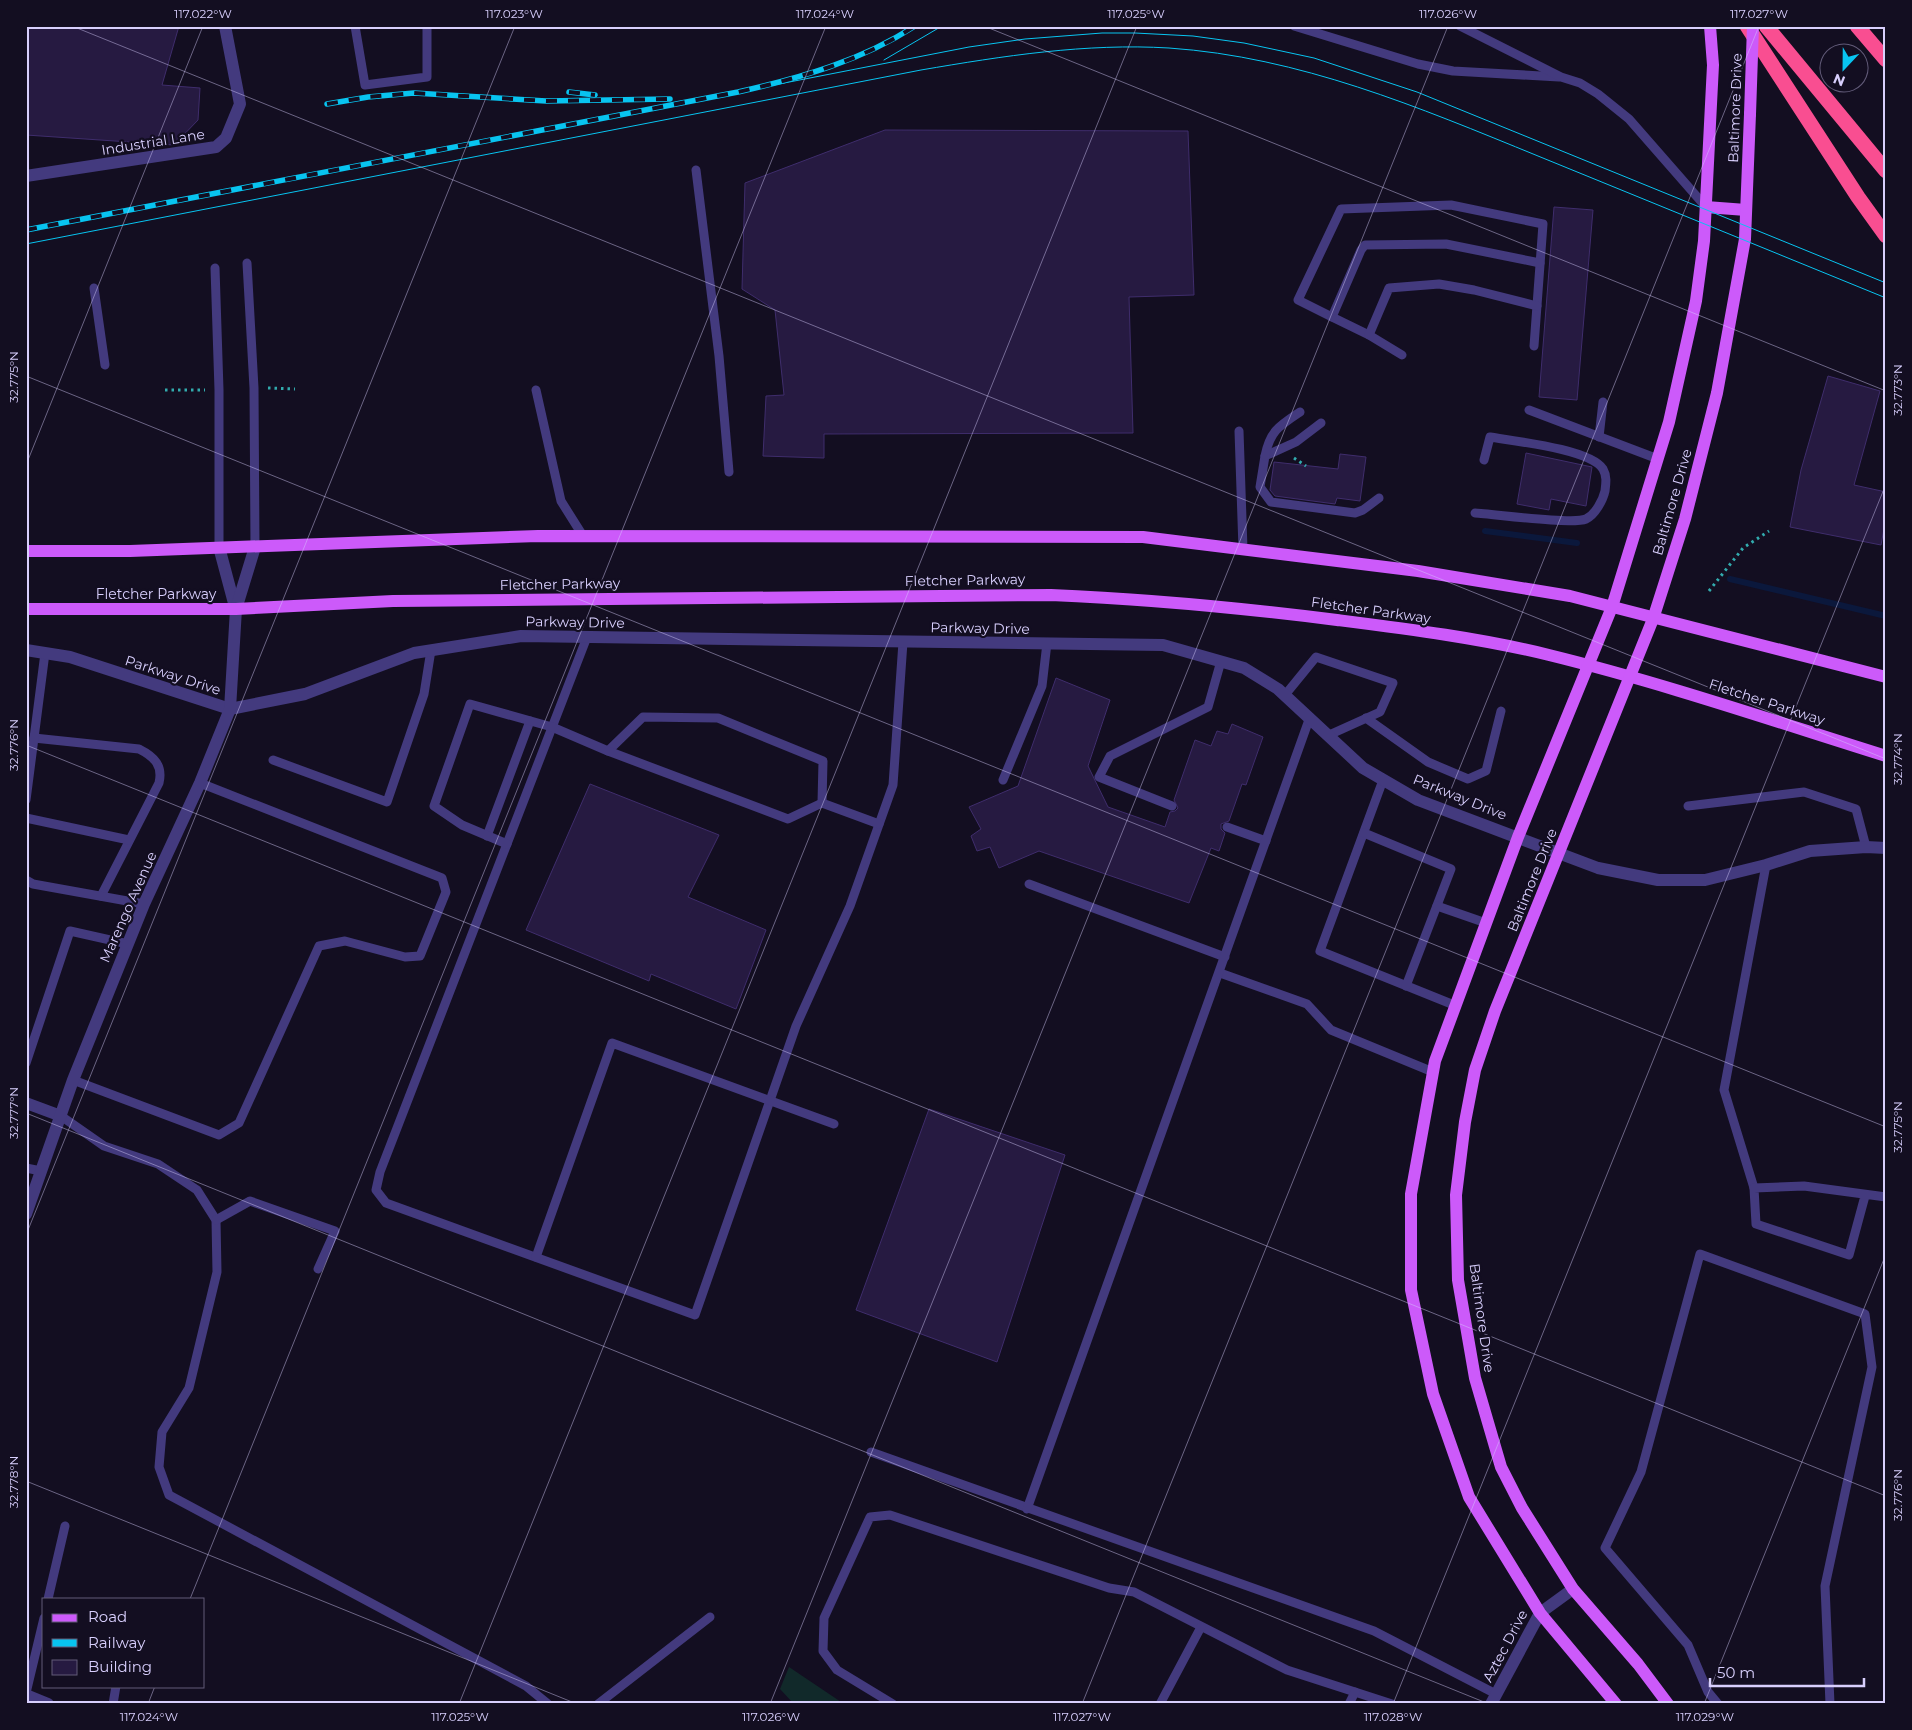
<svg xmlns="http://www.w3.org/2000/svg" width="1912" height="1730" font-family="Montserrat,sans-serif">
<style>
.green{fill:#11292a}
.lines{fill:none;stroke-linecap:round;stroke-linejoin:round}
.stream{stroke:#0b183c;stroke-width:6}
.building{fill:#261a41;stroke:#3f2d6c}
.path{stroke:#32abae;stroke-width:3;stroke-dasharray:2.5 4;stroke-linecap:butt}
.service{stroke:#433a7e;stroke-width:9}
.minor{stroke:#433a7e;stroke-width:12}
.tertiary{stroke:#433a7e;stroke-width:12}
.primary{stroke:#cc5afa;stroke-width:12}
.motorway{stroke:#f94e91;stroke-width:15}
.tram{stroke:#08c4f0;stroke-width:1}
.rail-casing{stroke:#08c4f0;stroke-width:5.5}
.rail{stroke:#130e21;stroke-width:4;stroke-dasharray:11;stroke-linecap:butt}
.primary-bridge{stroke:#cc5afa;stroke-width:12}
.ticks{fill:none;stroke:#d8cffd;stroke-width:1;stroke-opacity:0.45}
.labels{text-anchor:middle;stroke-width:4.5;stroke-linejoin:round;paint-order:stroke}
.street-label{font-size:14px;fill:#d8cffd;stroke:#130e21}
.neatline{fill:none;stroke:#d8cffd;stroke-width:2}
.ticks-label{font-size:12px;text-anchor:middle;fill:#d8cffd}
</style>
<rect width="100%" height="100%" fill="#130e21"/>
<polygon class="green" points="789,1667 844,1704 794,1704 780,1689"/>
<g class="lines">
<g class="stream">
<polyline points="1485,531 1577,543"/>
<polyline points="1730,579 1886,616"/>
</g>
</g>
<g class="building">
<polygon points="26,26 179,26 162,85 200,88 198,120 174,145 26,135"/>
<polygon points="885,130 1188,131 1194,295 1129,297 1133,433 824,434 824,458 763,456 766,396 784,395 775,310 742,289 745,183"/>
<polygon points="1554,207 1593,210 1577,400 1539,397"/>
<polygon points="1828,376 1880,391 1854,485 1886,492 1886,518 1881,545 1790,527 1801,470"/>
<polygon points="1526,453 1592,467 1586,506 1551,499 1549,510 1517,504"/>
<polygon points="1340,454 1366,457 1360,501 1337,498 1335,504 1275,496 1270,490 1274,462 1338,469"/>
<polygon points="1056,678 1110,700 1088,766 1108,807 1165,827 1170,812 1175,811 1178,808 1174,800 1195,740 1211,746 1217,731 1228,734 1232,724 1263,737 1246,785 1242,784 1229,821 1221,824 1221,829 1225,833 1219,851 1211,848 1189,903 1039,851 999,868 990,847 977,851 971,836 981,829 969,807 1018,786"/>
<polygon points="590,784 719,835 688,897 766,930 736,1009 651,974 649,981 526,930"/>
<polygon points="929,1109 1065,1155 997,1362 856,1310"/>
</g>
<g class="lines">
<g class="path">
<polyline points="268,388 295,389"/>
<polyline points="165,390 205,390"/>
<polyline points="1294,458 1306,466"/>
<polyline points="1709,591 1743,548 1769,531"/>
</g>
<g class="service">
<polyline points="355,26 365,85 427,77 427,26"/>
<polyline points="1294,26 1418,64 1453,71 1559,77"/>
<polyline points="1460,26 1561,77 1580,83 1598,94 1629,119 1706,207"/>
<polyline points="696,170 719,356 729,472"/>
<polyline points="247,263 254,388 255,547"/>
<polyline points="215,268 219,390 219,547"/>
<polyline points="94,288 105,365"/>
<polyline points="1332,317 1298,300 1341,209 1451,205 1543,224 1534,346"/>
<polyline points="1369,335 1332,317 1361,250 1365,245 1446,244 1540,263"/>
<polyline points="1402,355 1369,335 1389,288 1439,284 1474,290 1537,306"/>
<polyline points="536,390 561,501 583,536"/>
<polyline points="1529,410 1658,459"/>
<polyline points="1321,423 1296,442 1265,456 1260,487 1271,502 1355,513 1363,510 1379,498"/>
<polyline points="1239,431 1243,549"/>
<polyline points="1599,437 1603,402"/>
<path d="M 1265,456 C 1270,431 1279,426 1300,412"/>
<path d="M 1475,513 C 1494,514 1572,525 1586,519 C 1595,515 1603,500 1605,491 C 1606,483 1607,476 1603,469 C 1590,449 1513,441 1490,437 L 1484,460"/>
<polyline points="587,637 380,1172 376,1190 386,1203 695,1315 796,1026 850,906 893,785 903,642"/>
<polyline points="1285,695 1316,657 1393,683 1380,712 1329,735"/>
<polyline points="1366,718 1428,762 1468,779 1486,771 1501,711"/>
<path d="M 34,738 L 139,749 C 155,757 163,766 159,783 L 101,896"/>
<polyline points="608,751 643,717 718,718 823,761 822,803"/>
<polyline points="273,760 387,802 424,694 431,650"/>
<polyline points="1003,780 1042,686 1047,643"/>
<polyline points="1383,780 1320,951 1454,1005"/>
<polyline points="26,800 45,653"/>
<polyline points="1172,806 1099,777 1110,756 1208,707 1221,661"/>
<polyline points="1688,806 1804,792 1856,809 1866,847"/>
<polyline points="26,818 129,840"/>
<polyline points="1227,827 1266,841"/>
<polyline points="1364,833 1451,869 1406,986"/>
<polyline points="487,836 530,721"/>
<polyline points="507,844 462,825 434,806 470,704 552,727 608,751 788,819 822,803 879,824"/>
<polyline points="26,880 33,884 144,904"/>
<polyline points="1029,884 1225,957"/>
<polyline points="1437,906 1486,923"/>
<polyline points="1220,973 1307,1004 1331,1030 1433,1072"/>
<polyline points="26,1063 70,931 128,944"/>
<polyline points="73,1080 219,1135 239,1123 319,946 345,941 405,957 420,956 446,892 442,878 200,783"/>
<polyline points="61,1116 104,1146 158,1164 197,1190 216,1220 217,1272 189,1388 162,1432 159,1467 169,1495 526,1686 548,1704"/>
<polyline points="26,1168 41,1171"/>
<polyline points="1754,1188 1724,1090 1766,865"/>
<polyline points="1865,1196 1849,1255 1756,1224 1754,1188 1804,1186 1886,1197"/>
<polyline points="216,1220 250,1201 335,1231 318,1269"/>
<polyline points="536,1257 612,1043 834,1124"/>
<polyline points="871,1452 1374,1631 1496,1694"/>
<polyline points="1027,1509 1310,717"/>
<polyline points="48,1599 65,1526"/>
<polyline points="26,1693 44,1618"/>
<polyline points="113,1704 116,1686"/>
<polyline points="598,1704 710,1617"/>
<polyline points="893,1704 837,1670 823,1651 824,1618 870,1517 890,1515 1109,1588 1134,1592 1287,1670 1392,1704"/>
<polyline points="1160,1704 1201,1627"/>
<polyline points="1349,1704 1355,1692"/>
<polyline points="1718,1704 1708,1692 1688,1645 1605,1548 1641,1472 1700,1254 1865,1314 1872,1367 1825,1586 1830,1704"/>
</g>
<g class="minor">
<polyline points="26,176 216,147 226,138 240,104 225,26"/>
<polyline points="26,1103 61,1116"/>
<polyline points="26,1695 48,1704"/>
</g>
<g class="tertiary">
<polyline points="219,547 235,607"/>
<polyline points="26,650 70,657 230,709 305,694 414,653 521,636 1163,645 1244,668 1278,689 1363,768 1418,800 1598,868 1658,880 1705,880 1766,865 1810,851 1866,847 1886,848"/>
<polyline points="26,1214 73,1080 144,904 200,783 230,709 236,609 255,547"/>
<polyline points="1491,1704 1540,1613 1573,1589"/>
</g>
<g class="primary">
<polyline points="1706,207 1746,210"/>
<polyline points="26,551 130,551 538,536 1143,537 1418,571 1570,596 1886,677"/>
<path d="M 26,609 L 236,609 L 393,601 L 1051,595 C 1147,599 1242,608 1337,620 C 1408,629 1480,638 1549,655 C 1663,683 1774,721 1886,756"/>
<polyline points="1616,1704 1540,1613 1469,1497 1433,1394 1411,1290 1411,1194 1435,1061 1518,837 1612,607 1669,422 1696,301 1704,241 1713,65 1710,26"/>
<polyline points="1668,1704 1638,1664 1573,1589 1522,1508 1501,1467 1475,1378 1458,1280 1456,1195 1465,1122 1475,1070 1495,1011 1653,619 1685,519 1717,393 1745,239 1750,114"/>
</g>
<g class="motorway">
<polyline points="1747,26 1858,197 1886,236"/>
<polyline points="1766,26 1886,171"/>
<polyline points="1857,26 1886,60"/>
</g>
<g class="tram">
<polyline points="884,60 942,26"/>
<polyline points="738,92 969,47 1025,39 1102,33 1135,33 1193,36 1244,43 1314,58 1417,92 1886,283"/>
<path d="M 26,244 L 921,70 C 1003,56 1086,43 1169,48 C 1300,57 1418,107 1538,156 C 1654,203 1770,251 1886,298"/>
</g>
<g class="rail-casing">
<g id="rail">
<polyline points="569,92 595,95"/>
<polyline points="327,104 368,97 414,93 546,101 670,99"/>
<path d="M 26,230 L 738,92 C 800,78 861,61 915,26"/>
</g>
</g>
<use href="#rail" class="rail"/>
<polyline class="primary-bridge" points="1750,114 1753,26"/>
</g>
<path class="ticks" d="M 72,26 L 1886,759M 984,26 L 1886,391M 26,376 L 1886,1127M 26,465 L 203,26M 26,745 L 1886,1496M 26,1113 L 1489,1704M 26,1235 L 515,26M 26,1481 L 577,1704M 190,1599 L 826,26M 148,1704 L 155,1686M 459,1704 L 1137,26M 770,1704 L 1448,26M 1082,1704 L 1759,26M 1393,1704 L 1886,484M 1704,1704 L 1886,1254"/>
<g class="labels">
<g class="street-label">
<text transform="translate(1735 108) rotate(-88)" y="5">Baltimore Drive</text>
<text transform="translate(153 142) rotate(-9)" y="5">Industrial Lane</text>
<text transform="translate(1672 502) rotate(-74)" y="5">Baltimore Drive</text>
<text transform="translate(965 580) rotate(-1)" y="5">Fletcher Parkway</text>
<text transform="translate(560 584) rotate(-1)" y="5">Fletcher Parkway</text>
<text x="156" y="599">Fletcher Parkway</text>
<text transform="translate(1371 610) rotate(8)" y="5">Fletcher Parkway</text>
<text transform="translate(575 622) rotate(1)" y="5">Parkway Drive</text>
<text transform="translate(980 628) rotate(1)" y="5">Parkway Drive</text>
<text transform="translate(173 675) rotate(18)" y="5">Parkway Drive</text>
<text transform="translate(1767 702) rotate(18)" y="5">Fletcher Parkway</text>
<text transform="translate(1460 797) rotate(22)" y="5">Parkway Drive</text>
<text transform="translate(1532 880) rotate(-68)" y="5">Baltimore Drive</text>
<text transform="translate(128 907) rotate(-66)" y="5">Marengo Avenue</text>
<text transform="translate(1482 1318) rotate(82)" y="5">Baltimore Drive</text>
<text transform="translate(1505 1646) rotate(-62)" y="5">Aztec Drive</text>
</g>
</g>
<rect width="1912" height="1730" fill="none" stroke="#130e21" stroke-width="55"/>
<rect x="42" y="1598" width="162" height="90" fill="#130e21" stroke="#625b79"/>
<rect x="52" y="1614" width="25" height="8" fill="#cc5afa" stroke="#625b79"/>
<text x="88" y="1622" font-size="15" fill="#d8cffd">Road</text>
<rect x="52" y="1639" width="25" height="8" fill="#08c4f0" stroke="#625b79"/>
<text x="88" y="1648" font-size="15" fill="#d8cffd">Railway</text>
<rect x="52" y="1660" width="25" height="15" fill="#261a41" stroke="#625b79"/>
<text x="88" y="1672" font-size="15" fill="#d8cffd">Building</text>
<g transform="translate(1844 68) rotate(202)"><circle r="24" fill="#130e21" stroke="#625b79"/>
<path d="M0-4L9 19L0 12L-9 19Z" fill="#08c4f0"/>
<text y="-8" font-size="14" font-weight="bold" text-anchor="middle" fill="#d8cffd">N</text>
</g>
<path d="M1710 1678v8h154v-8" fill="none" stroke="#d8cffd" stroke-width="2.5"/>
<text x="1717" y="1678" font-size="15" fill="#d8cffd" stroke="#130e21" stroke-width="4" paint-order="stroke">50 m</text>
<rect x="28" y="28" width="1856" height="1674" class="neatline"/>
<g class="ticks-label">
<text x="203" y="18">117.022°W</text>
<text x="514" y="18">117.023°W</text>
<text x="825" y="18">117.024°W</text>
<text x="1136" y="18">117.025°W</text>
<text x="1448" y="18">117.026°W</text>
<text x="1759" y="18">117.027°W</text>
<text transform="translate(14 377) rotate(-90)" y="4">32.775°N</text>
<text transform="translate(1898 390) rotate(-90)" y="4">32.773°N</text>
<text transform="translate(14 745) rotate(-90)" y="4">32.776°N</text>
<text transform="translate(1898 759) rotate(-90)" y="4">32.774°N</text>
<text transform="translate(14 1113) rotate(-90)" y="4">32.777°N</text>
<text transform="translate(1898 1127) rotate(-90)" y="4">32.775°N</text>
<text transform="translate(14 1482) rotate(-90)" y="4">32.778°N</text>
<text transform="translate(1898 1495) rotate(-90)" y="4">32.776°N</text>
<text x="149" y="1721">117.024°W</text>
<text x="460" y="1721">117.025°W</text>
<text x="771" y="1721">117.026°W</text>
<text x="1082" y="1721">117.027°W</text>
<text x="1393" y="1721">117.028°W</text>
<text x="1705" y="1721">117.029°W</text>
</g>
</svg>
